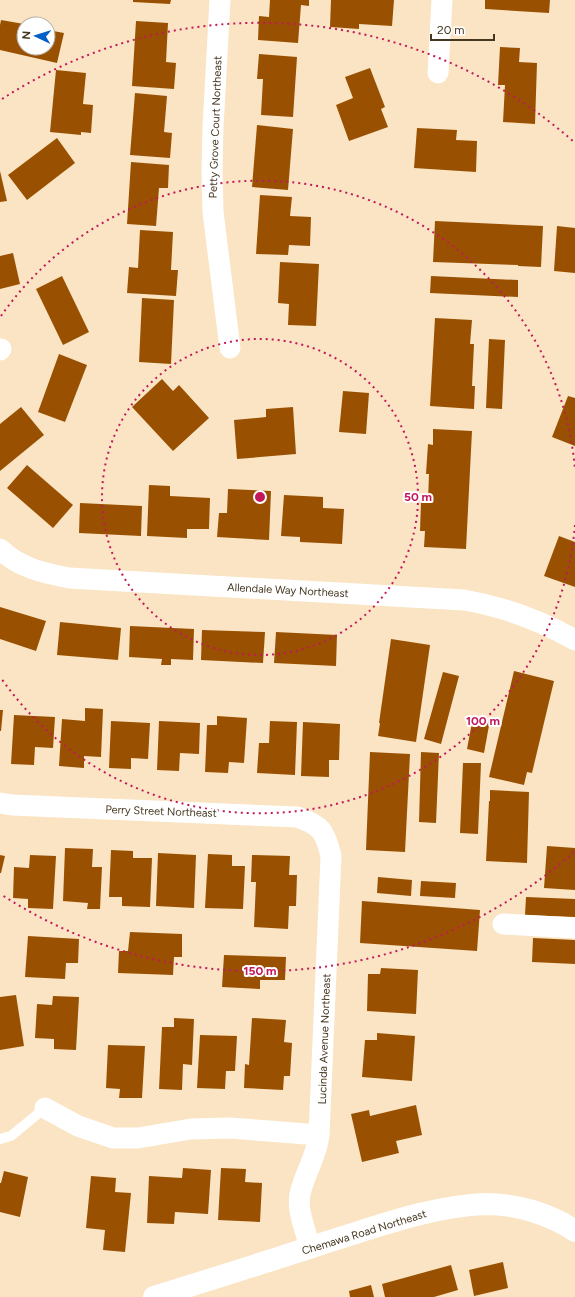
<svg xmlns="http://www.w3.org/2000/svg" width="575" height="1297" font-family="Figtree,sans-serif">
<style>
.building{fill:#995101}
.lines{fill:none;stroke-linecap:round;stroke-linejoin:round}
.service{stroke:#fff;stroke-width:10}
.minor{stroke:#fff;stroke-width:21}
.secondary{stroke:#fff;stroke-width:22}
.ring{fill:none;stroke:#c2185b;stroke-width:2;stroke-dasharray:2 4}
.labels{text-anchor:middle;stroke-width:4;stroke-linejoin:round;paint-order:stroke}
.street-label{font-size:11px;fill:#453620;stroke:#fff}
.centre{fill:#c2185b;stroke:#fff;stroke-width:2}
.ring-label{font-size:12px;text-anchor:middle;font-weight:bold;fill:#c2185b;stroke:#fff;stroke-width:4;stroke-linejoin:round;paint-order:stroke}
</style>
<rect width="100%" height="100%" fill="#fae4c3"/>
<g class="building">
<polygon points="133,0 171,0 170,4 133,2"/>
<polygon points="270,0 309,0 309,6 301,5 298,43 258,40 259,16 269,17"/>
<polygon points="331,0 394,0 392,26 359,24 359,29 330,27"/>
<polygon points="485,0 550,0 549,13 485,9"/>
<polygon points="1,20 24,24 24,48 48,48 48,30 64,33 57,63 0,50 0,25"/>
<polygon points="136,21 168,23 166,62 176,63 174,89 132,86"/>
<polygon points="500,47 520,48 519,62 537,63 535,124 503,122 505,85 498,85"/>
<polygon points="259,54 297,57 293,117 261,115 263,79 257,79"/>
<polygon points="370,68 385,107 381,109 388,127 349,141 336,105 353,98 345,77"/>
<polygon points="56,70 86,73 83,104 93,105 91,133 81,132 81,135 50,132"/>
<polygon points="135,93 167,96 164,132 172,133 170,158 130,155"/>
<polygon points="257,125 293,129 288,190 252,187"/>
<polygon points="417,128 457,130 456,140 477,141 476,172 414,168"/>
<polygon points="57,138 75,163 27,200 8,175"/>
<polygon points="131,162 169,165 168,188 159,188 156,226 127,224"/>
<polygon points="0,171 7,201 0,202"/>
<polygon points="260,195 292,197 290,216 311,217 310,246 289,245 288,255 256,254"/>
<polygon points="435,221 543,226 541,267 518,266 518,265 433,262"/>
<polygon points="557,226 575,228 575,273 554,271"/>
<polygon points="140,230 173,232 171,270 178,270 176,296 127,293 129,267 138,268"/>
<polygon points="13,253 20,284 0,289 0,256"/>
<polygon points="280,262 319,264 316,326 288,325 289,304 278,303"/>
<polygon points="62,276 89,332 63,345 36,289"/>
<polygon points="431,276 518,280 518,297 430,293"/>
<polygon points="142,298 174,300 171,364 139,362"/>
<polygon points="435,318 472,320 470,344 474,344 472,386 475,386 474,409 430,406"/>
<polygon points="489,339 505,340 502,409 486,408"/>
<polygon points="59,354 87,365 65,422 38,412"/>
<polygon points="162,379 173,391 179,385 209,418 173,451 132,407"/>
<polygon points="343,391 369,393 366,434 339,432"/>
<polygon points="568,396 575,398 575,446 552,437"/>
<polygon points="21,407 44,435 0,471 0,424"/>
<polygon points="293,407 296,454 237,459 234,420 266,417 266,409"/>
<polygon points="433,429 472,431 466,549 424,547 425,531 420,531 421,502 428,502 429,474 426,474 428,444 433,445"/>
<polygon points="27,465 73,505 53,528 7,488"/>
<polygon points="149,485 170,486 170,496 210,498 209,529 187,529 187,538 147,536"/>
<polygon points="228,489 271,491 269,540 217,537 219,513 227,513"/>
<polygon points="284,495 323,497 323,508 344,509 342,544 300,542 300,537 281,536"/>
<polygon points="80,503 142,506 141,536 79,533"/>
<polygon points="559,536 575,542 575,587 544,576"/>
<polygon points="0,607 46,621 36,651 0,639"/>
<polygon points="60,622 121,628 118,660 57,655"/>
<polygon points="130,626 194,629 193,660 171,659 171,665 161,665 162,659 129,657"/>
<polygon points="202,630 265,632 263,663 201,660"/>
<polygon points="276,632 337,635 336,666 274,663"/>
<polygon points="391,639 430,645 416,742 378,736 380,723 379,723"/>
<polygon points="514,671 554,681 532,773 527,772 524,785 489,777"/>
<polygon points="443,672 459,676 441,744 424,739"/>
<polygon points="85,708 103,709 101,757 84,756 84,768 59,766 62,719 85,721"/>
<polygon points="0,710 3,710 1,731 0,731"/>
<polygon points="14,715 55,717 53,748 35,747 34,765 11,764"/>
<polygon points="217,716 247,718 244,763 229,762 228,773 205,772 207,725 217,725"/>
<polygon points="473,717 490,720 484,753 467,749"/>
<polygon points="111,721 150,723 148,759 131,758 131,769 109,768"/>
<polygon points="159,721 200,723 199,754 180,753 179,771 157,770"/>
<polygon points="270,721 297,722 295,775 257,773 259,743 269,743"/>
<polygon points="303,722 340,724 339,760 329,760 329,777 301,776"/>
<polygon points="370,752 410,754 405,852 366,850"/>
<polygon points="421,752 439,753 436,823 419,822"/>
<polygon points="463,763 481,763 478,834 460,833"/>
<polygon points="490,790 529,792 527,863 486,861 489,801 490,801"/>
<polygon points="547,846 575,848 575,890 544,888"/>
<polygon points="65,848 93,849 92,867 102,867 100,909 87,909 88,903 63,901"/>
<polygon points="111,850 133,851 133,858 152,858 150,907 122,906 122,897 109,897"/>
<polygon points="158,853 196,855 194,908 156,906"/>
<polygon points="208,854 232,855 232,866 245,866 243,909 205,908"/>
<polygon points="0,855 5,856 1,873 0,873"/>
<polygon points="30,855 56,856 53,909 28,908 28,899 13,898 14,867 29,868"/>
<polygon points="252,855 290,856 289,875 297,875 296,906 289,906 288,929 254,927 256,882 251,882"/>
<polygon points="378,877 412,880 411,896 377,893"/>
<polygon points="421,881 456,883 455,898 420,896"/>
<polygon points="526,897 575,899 575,917 525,915"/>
<polygon points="362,901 480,910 477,951 360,943"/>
<polygon points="130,932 182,934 182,957 174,957 173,975 118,973 119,951 128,951"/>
<polygon points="28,936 79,939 78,963 66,963 65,979 25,977"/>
<polygon points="533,938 575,940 575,964 532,962"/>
<polygon points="224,955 286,957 285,980 260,980 260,989 222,987"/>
<polygon points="381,968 418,970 416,1014 367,1011 368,974 380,974"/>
<polygon points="16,995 24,1046 0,1050 0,997"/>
<polygon points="53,996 79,997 76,1050 54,1049 54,1039 35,1038 37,1004 52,1005"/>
<polygon points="174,1018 194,1019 192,1065 183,1064 182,1090 159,1089 162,1027 174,1027"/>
<polygon points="252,1018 286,1020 284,1042 292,1043 290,1076 284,1076 283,1090 244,1088 245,1064 249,1065"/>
<polygon points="377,1033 415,1036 412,1081 362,1077 365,1040 377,1040"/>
<polygon points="200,1035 237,1036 235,1071 226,1071 225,1089 197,1088"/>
<polygon points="108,1045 145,1046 142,1098 119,1098 120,1089 106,1088"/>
<polygon points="416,1105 422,1135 396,1141 399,1153 362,1162 351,1114 369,1110 370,1116"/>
<polygon points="183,1168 211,1170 208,1214 175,1212 174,1224 147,1223 149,1176 182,1178"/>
<polygon points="221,1168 246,1169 245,1182 262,1183 260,1222 218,1220"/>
<polygon points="4,1171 28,1177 20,1217 0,1212 0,1183 1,1183"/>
<polygon points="91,1176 116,1178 115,1192 131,1193 125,1252 103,1250 105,1230 86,1228"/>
<polygon points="503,1262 508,1288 474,1296 469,1270"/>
<polygon points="451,1265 458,1290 434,1297 385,1297 382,1284"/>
<polygon points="371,1285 374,1297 350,1297 349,1291"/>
</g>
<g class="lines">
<polyline class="service" points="0,1139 11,1136 45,1108"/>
<g class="minor">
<polyline points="220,0 213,127 212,171 213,212 230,348"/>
<polyline points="438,73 442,0"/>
<polyline points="0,350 1,349"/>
<path d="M 0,549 C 19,568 44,573 69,578 L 464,600 C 504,607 540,620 575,640"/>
<path d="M 0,803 L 12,805 L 297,817 C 321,825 325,831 331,856 L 319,1135 C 317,1155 306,1171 301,1190 C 295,1208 306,1230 310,1248"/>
<polyline points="503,924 575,928"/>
<polyline points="45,1108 78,1126 113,1138 138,1138 191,1129 230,1128 319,1135"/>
</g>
<path class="secondary" d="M 154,1297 C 212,1279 270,1261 327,1242 C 379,1226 432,1206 486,1204 C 517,1204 550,1214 575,1231"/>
</g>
<g class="ring">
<circle cx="260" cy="497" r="158"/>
<path d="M575 525A316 316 0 0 1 1 678M1 316A316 316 0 0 1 575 469"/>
<path d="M574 852A474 474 0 0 1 2 895M2 99A474 474 0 0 1 574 142"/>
</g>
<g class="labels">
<g class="street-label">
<text transform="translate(215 127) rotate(-88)" y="4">Petty Grove Court Northeast</text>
<text transform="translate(288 590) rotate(3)" y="4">Allendale Way Northeast</text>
<text transform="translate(161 811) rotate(2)" y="4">Perry Street Northeast</text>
<text transform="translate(324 1039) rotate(-88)" y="4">Lucinda Avenue Northeast</text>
<text transform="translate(364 1232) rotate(-17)" y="4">Chemawa Road Northeast</text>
</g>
</g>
<circle cx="260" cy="497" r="6" class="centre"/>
<g class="ring-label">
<text x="418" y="501">50 m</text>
<text x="483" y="725">100 m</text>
<text x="260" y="975">150 m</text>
</g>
<g transform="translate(36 36) rotate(274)"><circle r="19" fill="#ffffff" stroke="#b5afa6"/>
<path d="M0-3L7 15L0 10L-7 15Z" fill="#045ec7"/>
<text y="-6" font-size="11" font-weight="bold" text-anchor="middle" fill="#453620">N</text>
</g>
<path d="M431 34v6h63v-6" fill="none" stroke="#453620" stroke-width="2"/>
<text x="437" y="34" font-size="12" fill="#453620" stroke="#ffffff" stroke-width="3" paint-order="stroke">20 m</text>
</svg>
